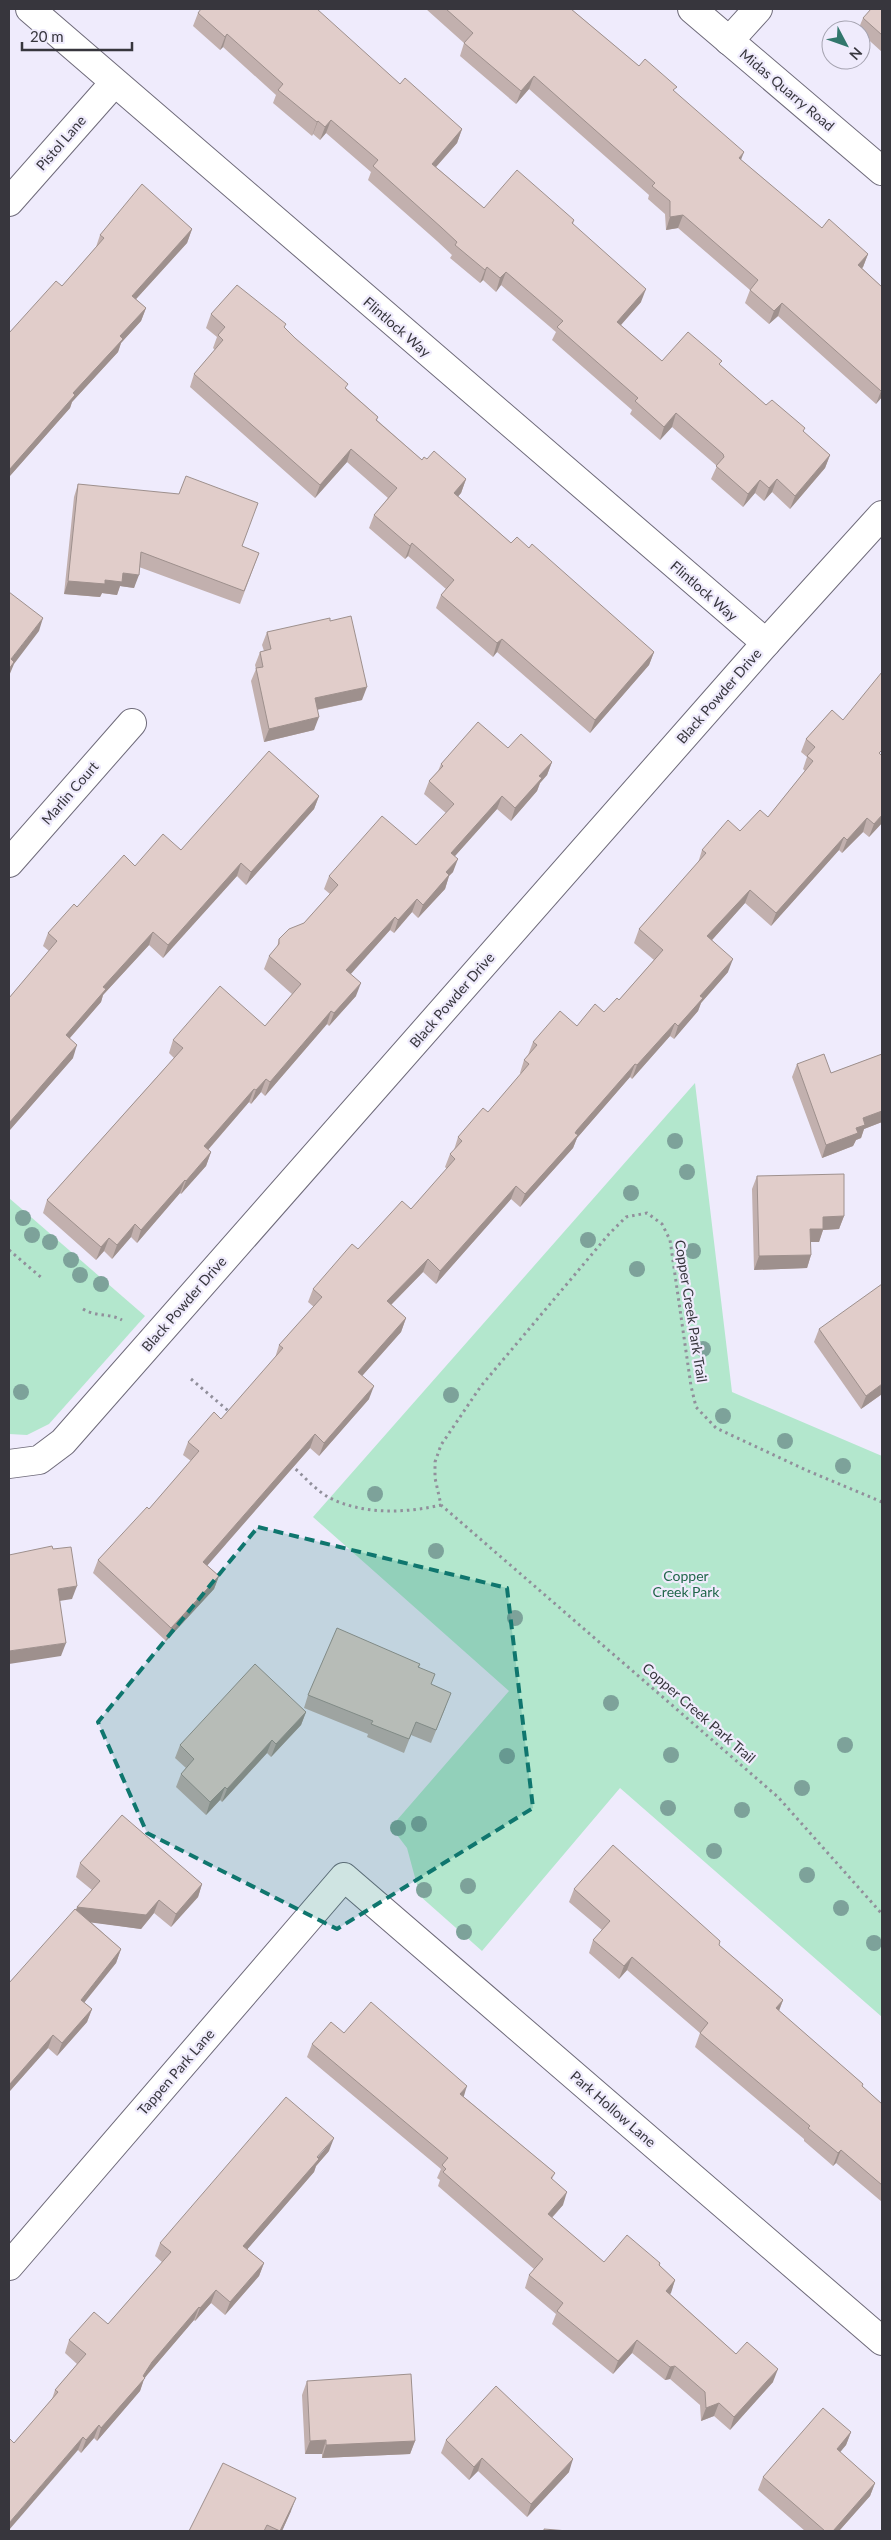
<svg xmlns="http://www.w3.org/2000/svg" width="891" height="2540" font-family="Lato,sans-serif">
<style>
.green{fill:#b3e7cd}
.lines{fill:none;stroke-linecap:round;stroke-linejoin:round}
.minor-casing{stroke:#6e6a79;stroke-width:30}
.path{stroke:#918f9b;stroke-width:3;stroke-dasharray:2.5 4;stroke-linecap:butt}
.minor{stroke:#fff;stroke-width:28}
.tree{fill:#7da29a}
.wall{fill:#c2b0ae}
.shaded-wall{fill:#9e908d}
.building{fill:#e1cdca;stroke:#9e908d}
.marked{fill:#0f766e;fill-opacity:0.2;stroke:#0f766e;stroke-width:4;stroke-dasharray:10 6;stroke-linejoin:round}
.labels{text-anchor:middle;stroke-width:4.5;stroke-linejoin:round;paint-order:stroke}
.street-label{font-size:14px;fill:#37363d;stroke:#efebfc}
.park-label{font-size:14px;fill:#20664a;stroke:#efebfc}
</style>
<rect width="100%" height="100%" fill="#efebfc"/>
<g class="green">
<polygon points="695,1083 732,1392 882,1456 882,2017 620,1788 482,1951 420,1896 407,1848 391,1827 509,1691 313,1517"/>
<polygon points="9,1198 145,1316 49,1424 27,1435 9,1434"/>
</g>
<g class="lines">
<g class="minor-casing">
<g id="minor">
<polyline points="30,9 766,643"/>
<polyline points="692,9 882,171"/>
<polyline points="729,41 758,9"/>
<polyline points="9,202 114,83"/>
<polyline points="9,863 132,723"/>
<polyline points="9,1464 39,1460 63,1442 766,643 882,515"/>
<polyline points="9,2266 344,1877 882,2341"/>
</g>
</g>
<g class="path">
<polyline points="9,1250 43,1279"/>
<path d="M 83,1309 C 96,1317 109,1313 122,1320"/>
<polyline points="191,1379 232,1414"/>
<path d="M 291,1465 C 303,1475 316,1491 330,1498 C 363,1515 407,1513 441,1505"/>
<polyline points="882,1502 806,1470 716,1428 696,1407 691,1386 670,1240 662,1224 647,1213 626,1217 609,1234 481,1386 441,1445 435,1462 435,1478 441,1505 778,1797 882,1914"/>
</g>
<use href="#minor" class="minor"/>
</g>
<g class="tree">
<circle cx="675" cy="1141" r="8"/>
<circle cx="687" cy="1172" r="8"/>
<circle cx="631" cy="1193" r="8"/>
<circle cx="23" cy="1218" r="8"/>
<circle cx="32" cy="1235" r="8"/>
<circle cx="588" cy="1240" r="8"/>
<circle cx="50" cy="1242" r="8"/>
<circle cx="693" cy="1251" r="8"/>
<circle cx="71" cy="1260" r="8"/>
<circle cx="637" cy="1269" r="8"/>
<circle cx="80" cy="1275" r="8"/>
<circle cx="101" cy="1284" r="8"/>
<circle cx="703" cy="1349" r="8"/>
<circle cx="21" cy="1392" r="8"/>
<circle cx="451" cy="1395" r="8"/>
<circle cx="723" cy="1416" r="8"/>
<circle cx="785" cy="1441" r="8"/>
<circle cx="843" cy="1466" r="8"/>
<circle cx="375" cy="1494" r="8"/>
<circle cx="436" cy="1551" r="8"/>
<circle cx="515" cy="1618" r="8"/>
<circle cx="611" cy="1703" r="8"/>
<circle cx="845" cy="1745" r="8"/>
<circle cx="671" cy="1755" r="8"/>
<circle cx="507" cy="1756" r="8"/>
<circle cx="802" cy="1788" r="8"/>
<circle cx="668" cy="1808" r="8"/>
<circle cx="742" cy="1810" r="8"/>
<circle cx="419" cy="1824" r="8"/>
<circle cx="398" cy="1828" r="8"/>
<circle cx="714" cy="1851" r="8"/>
<circle cx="807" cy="1875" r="8"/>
<circle cx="468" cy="1886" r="8"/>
<circle cx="424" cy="1890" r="8"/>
<circle cx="841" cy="1908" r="8"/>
<circle cx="464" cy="1932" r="8"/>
<circle cx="874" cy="1943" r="8"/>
</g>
<g class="wall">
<polygon points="426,9 571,9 639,66 675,92 741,160 822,228 868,254 863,267 862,268 882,287 882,397 876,404 778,316 769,324 745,303 750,290 678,228 666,230 665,214 648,199 649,195 529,89 516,104 460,56 464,43"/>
<polygon points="882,9 882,52 861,33 861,30 858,30 863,18"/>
<polygon points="198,13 400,84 462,129 457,143 436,167 484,208 574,220 573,224 641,302 621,325 662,361 720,365 766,405 804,432 830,455 825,468 790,509 772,492 764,501 755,493 743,507 711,479 717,466 672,427 660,440 630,414 632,410 552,340 556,332 501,285 496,292 483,280 480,283 450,258 452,255 437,241 368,180 371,172 326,133 320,140 313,134 312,136 273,103 276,95 223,47 220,50 193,26"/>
<polygon points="192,229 187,243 136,299 146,308 141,321 121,343 118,352 72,402 70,408 9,477 9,333 62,286 96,247 100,235"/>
<polygon points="211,314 285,328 347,389 378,417 377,420 422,460 427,459 466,479 461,493 458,496 511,543 654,652 649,665 590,733 497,652 493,657 436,608 441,595 446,589 408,556 405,559 369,528 374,515 388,498 347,462 315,498 190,387 194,374 215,350 213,348 217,337 206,328"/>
<polygon points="78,484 259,553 240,604 139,567 134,588 120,586 117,595 102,593 100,597 64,594 74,497"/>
<polygon points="330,621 362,700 317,710 314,730 264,742 251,681 256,669 255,665 260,652 264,651 262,645 267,632"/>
<polygon points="832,710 882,823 869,837 863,832 842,853 839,850 771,926 745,903 712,940 728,972 701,1003 698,1011 674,1039 670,1036 632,1079 630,1077 577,1138 573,1148 520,1207 511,1199 436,1284 423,1272 391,1305 406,1318 401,1332 362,1376 369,1399 319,1456 310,1448 207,1565 219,1576 214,1589 166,1641 93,1573 98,1560 149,1509 191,1461 183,1455 188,1442 221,1419 275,1358 279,1345 314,1307 308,1302 313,1289 358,1249 411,1209 447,1169 445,1167 450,1154 454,1150 458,1137 488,1112 521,1074 520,1073 524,1060 528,1055 533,1042 577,1026 604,1012 619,1000 654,960 634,943 639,929 698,863 702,850 768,817 805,771 803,769 807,757 801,752 806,739"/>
<polygon points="508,748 552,762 547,775 540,783 537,791 511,821 497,809 455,856 453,872 449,876 445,889 418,918 412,912 394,933 390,930 350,974 356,996 329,1026 327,1024 265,1096 261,1092 251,1104 249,1102 208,1150 211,1152 206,1166 181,1194 180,1193 137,1243 131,1237 112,1259 104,1251 96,1260 43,1213 47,1200 174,1058 169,1053 173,1040 265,1026 292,994 264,969 269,956 277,947 279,939 304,923 330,894 324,889 329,876 416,845 446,813 424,794 429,781 438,771 441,764"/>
<polygon points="319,796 314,809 246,885 237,876 163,958 149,945 103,995 101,1002 70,1038 73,1058 9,1131 9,998 49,951 43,946 48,933 77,907 135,866 181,850"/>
<polygon points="882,1054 882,1122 864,1129 861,1138 856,1140 853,1146 822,1158 792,1077 797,1064 831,1073"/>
<polygon points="757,1176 844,1216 839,1229 823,1230 819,1242 811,1242 811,1255 807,1268 754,1270 752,1189"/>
<polygon points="819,1329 882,1394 861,1409 814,1342"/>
<polygon points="420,1664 419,1667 446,1706 431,1743 411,1735 404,1753 367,1737 368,1734 304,1708 308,1695"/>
<polygon points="306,1712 301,1725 271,1757 267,1753 222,1802 220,1800 206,1815 176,1787 181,1774 186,1768 175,1758 180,1745"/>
<polygon points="80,1863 202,1884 198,1897 171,1927 154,1913 141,1929 91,1922 121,1949 116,1963 84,2002 92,2009 87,2022 57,2056 48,2048 9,2092 9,1983 76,1910 92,1890 76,1877"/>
<polygon points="574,1889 719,1945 783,2000 779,2011 863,2084 862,2086 882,2104 882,2202 836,2163 833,2166 804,2141 804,2139 695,2047 700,2033 627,1970 619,1979 589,1953 593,1940 602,1930 569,1902"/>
<polygon points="344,2033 463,2096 555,2173 552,2179 563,2205 552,2218 604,2262 660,2263 660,2266 675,2280 670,2294 736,2354 773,2382 730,2430 714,2416 701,2421 700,2405 670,2379 665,2380 632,2353 613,2374 552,2324 556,2314 525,2288 529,2275 534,2269 438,2186 440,2180 437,2178 441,2169 307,2057 312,2044"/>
<polygon points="329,2151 316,2166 314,2172 247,2249 264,2263 259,2276 225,2315 211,2303 195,2321 194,2320 147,2375 144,2379 140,2391 97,2441 94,2438 81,2453 78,2450 14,2443 52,2399 55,2390 77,2364 65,2353 69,2340 108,2324 162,2262 155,2256 160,2243"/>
<polygon points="307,2381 415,2441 410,2454 322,2458 322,2454 305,2454 302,2395"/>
<polygon points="851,2432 846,2445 840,2452 875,2483 870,2496 839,2531 805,2531 758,2490 763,2477"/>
<polygon points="446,2440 569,2472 527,2517 478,2471 469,2480 441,2453"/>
<polygon points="291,2511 282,2531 189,2531"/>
</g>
<g class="shaded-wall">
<polygon points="227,34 223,47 220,50 225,37"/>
<polygon points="534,76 529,89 516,104 521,91"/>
<polygon points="331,120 326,133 320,140 325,127"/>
<polygon points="318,121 313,134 312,136 317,122"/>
<polygon points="462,129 457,143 427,177 432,164"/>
<polygon points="744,152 739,165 739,158"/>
<polygon points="683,215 678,228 666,230 670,217"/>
<polygon points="192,229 187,243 127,309 132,296"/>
<polygon points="868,254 863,267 853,278 858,265"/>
<polygon points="487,267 483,280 480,283 485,270"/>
<polygon points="506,272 501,285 496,292 500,278"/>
<polygon points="646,289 641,302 612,335 617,322"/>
<polygon points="782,303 778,316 769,324 774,311"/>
<polygon points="146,308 141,321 121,343 118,352 72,402 70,408 9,477 9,470 120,336"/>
<polygon points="882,390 882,397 876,404 881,391"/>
<polygon points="676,413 672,427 660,440 664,427"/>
<polygon points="351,449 347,462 315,498 320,485"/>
<polygon points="830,455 825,468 790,509 795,496"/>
<polygon points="466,479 461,493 450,506 454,493"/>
<polygon points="777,479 772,492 764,501 769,488"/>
<polygon points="760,480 755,493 743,507 748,494"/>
<polygon points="412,543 408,556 405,559 410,546"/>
<polygon points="123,573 139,575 134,588 120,586 117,595 102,593 100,597 64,594 68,581 105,580"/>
<polygon points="43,618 39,631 14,664 9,676 9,667 11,659"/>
<polygon points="502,639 497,652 493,657 497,643"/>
<polygon points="654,652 649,665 590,733 595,720"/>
<polygon points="367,687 362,700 310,711 315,698"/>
<polygon points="319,717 314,730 264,742 269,729"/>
<polygon points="552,762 547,775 540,783 537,791 511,821 515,808 539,776"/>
<polygon points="319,796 314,809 246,885 251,872"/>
<polygon points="502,796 497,809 446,866 451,853"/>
<polygon points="882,815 882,823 869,837 874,824"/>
<polygon points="867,818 863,832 842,853 847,840"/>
<polygon points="844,837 839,850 771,926 776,913"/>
<polygon points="458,859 453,872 449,876 445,889 418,918 423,905 446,872"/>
<polygon points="241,863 237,876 163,958 168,945"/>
<polygon points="750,890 745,903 703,950 707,936"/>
<polygon points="417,899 412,912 394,933 398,920"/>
<polygon points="395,917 390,930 342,984 346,970"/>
<polygon points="153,932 149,945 103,995 101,1002 61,1048 66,1035 103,987"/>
<polygon points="733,959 728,972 701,1003 698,1011 674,1039 678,1026 700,996"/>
<polygon points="361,983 356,996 329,1026 334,1013"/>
<polygon points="331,1011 327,1024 265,1096 270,1082"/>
<polygon points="675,1023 670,1036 632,1079 637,1065"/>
<polygon points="77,1045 73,1058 9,1131 9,1123"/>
<polygon points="635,1064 630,1077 577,1138 573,1148 520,1207 525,1194 577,1130"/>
<polygon points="266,1079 261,1092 251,1104 256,1090"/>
<polygon points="254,1089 249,1102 199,1160 204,1146"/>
<polygon points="882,1111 882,1122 864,1129 861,1138 856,1140 853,1146 822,1158 826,1145 856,1128 863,1118"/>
<polygon points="211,1152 206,1166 181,1194 186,1181"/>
<polygon points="185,1180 180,1193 137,1243 141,1230"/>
<polygon points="516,1186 511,1199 436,1284 440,1271"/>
<polygon points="844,1216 839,1229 823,1230 819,1242 805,1242 810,1229 823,1217"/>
<polygon points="135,1224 131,1237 112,1259 117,1245"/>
<polygon points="109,1238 104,1251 96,1260 101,1247"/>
<polygon points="811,1255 807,1268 754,1270 759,1256"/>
<polygon points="428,1259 423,1272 382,1314 387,1301"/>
<polygon points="406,1318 401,1332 354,1385 358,1372"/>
<polygon points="882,1384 882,1394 861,1409 866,1396"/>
<polygon points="374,1386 369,1399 319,1456 324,1443"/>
<polygon points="315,1434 310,1448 199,1575 203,1562"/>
<polygon points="219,1576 214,1589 166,1641 171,1628"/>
<polygon points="77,1586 72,1599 53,1602 58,1589"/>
<polygon points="66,1643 61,1656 9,1664 9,1651"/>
<polygon points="306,1712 301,1725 271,1757 276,1744"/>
<polygon points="272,1740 267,1753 222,1802 227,1789"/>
<polygon points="225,1787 220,1800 206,1815 210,1802"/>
<polygon points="202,1884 198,1897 171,1927 176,1914"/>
<polygon points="159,1900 154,1913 141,1929 72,1920 77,1907"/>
<polygon points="121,1949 116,1963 76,2013 81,2000"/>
<polygon points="632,1957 627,1970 619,1979 624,1966"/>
<polygon points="783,2000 778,2013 776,2008"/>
<polygon points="92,2009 87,2022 57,2056 62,2043"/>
<polygon points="53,2035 48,2048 9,2092 9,2085"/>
<polygon points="467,2086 463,2099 460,2094"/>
<polygon points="334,2138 329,2151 316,2166 314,2172 239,2259 243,2246"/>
<polygon points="841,2150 836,2163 833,2166 838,2153"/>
<polygon points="567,2192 563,2205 543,2227 548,2214"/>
<polygon points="264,2263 259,2276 225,2315 230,2302"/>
<polygon points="675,2280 671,2293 661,2304 666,2291"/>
<polygon points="216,2290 211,2303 195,2321 200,2308"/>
<polygon points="199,2307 194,2320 147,2375 144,2379 140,2391 97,2441 101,2428 143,2376 152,2362"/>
<polygon points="637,2340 632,2353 613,2374 618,2361"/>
<polygon points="675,2366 670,2379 665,2380 670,2367"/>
<polygon points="778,2369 773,2382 730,2430 734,2417"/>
<polygon points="719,2403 714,2416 701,2421 706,2408"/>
<polygon points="99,2425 94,2438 81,2453 86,2440"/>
<polygon points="851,2432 846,2445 832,2462 837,2449"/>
<polygon points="83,2437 78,2450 9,2530 9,2523"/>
<polygon points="326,2440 322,2454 305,2454 310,2441"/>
<polygon points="415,2441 410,2454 322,2458 326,2445"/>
<polygon points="482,2458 478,2471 469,2480 474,2467"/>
<polygon points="573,2459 569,2472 527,2517 531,2504"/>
<polygon points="875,2483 870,2496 839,2531 833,2531"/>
<polygon points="296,2498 291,2511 282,2531 280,2531"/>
</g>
<g class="building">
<polygon points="201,9 317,9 400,84 405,78 462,129 432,164 484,208 517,170 574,220 572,223 646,289 617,322 662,361 688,332 722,361 719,364 766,405 772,400 805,428 803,431 830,455 795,496 777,479 769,488 760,480 748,494 716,466 724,457 723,454 676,413 664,427 635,401 638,398 557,327 563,321 506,272 500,278 487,267 485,270 455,245 457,242 442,228 373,166 378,160 331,120 325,127 318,121 317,122 278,90 283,84 227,34 225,37 198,13"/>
<polygon points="446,9 571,9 639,66 645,59 677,87 673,90 744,152 739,158 822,228 829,219 868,254 858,265 882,287 882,390 881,391 782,303 774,311 750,290 758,280 683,215 670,217 670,201 652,186 655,183 534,76 521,91 464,43 473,33"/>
<polygon points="871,9 882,9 882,35 863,18"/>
<polygon points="142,184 192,229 132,296 146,308 120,336 123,339 73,393 75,395 9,470 9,333 56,281 62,286 104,238 100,235"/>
<polygon points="237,285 286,324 284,327 295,338 348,384 345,388 378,417 376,420 422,460 424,457 427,459 434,451 466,479 454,493 511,543 517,537 529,548 532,544 654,652 595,720 502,639 497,643 441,595 454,580 412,543 410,546 374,515 397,488 351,449 320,485 194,374 223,340 218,335 225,327 211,314"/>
<polygon points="186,476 258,503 242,546 259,553 244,591 141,552 139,575 123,573 122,582 105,580 105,584 68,581 78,484 179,494"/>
<polygon points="9,592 43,618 11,659 14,662 9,669"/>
<polygon points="351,616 367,687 315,698 319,717 269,729 256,668 263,667 260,652 271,649 267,632 330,618 330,621"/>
<polygon points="882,672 882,750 879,753 882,756 882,815 874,824 867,818 847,840 844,837 776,913 750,890 707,936 733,959 700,996 703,998 678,1026 675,1023 637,1065 635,1064 577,1130 575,1133 578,1135 525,1194 516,1186 440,1271 428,1259 387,1301 406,1318 358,1372 374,1386 324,1443 315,1434 203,1562 219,1576 171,1628 98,1560 147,1507 149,1509 199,1451 188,1442 214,1412 221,1419 283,1348 279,1345 322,1297 313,1289 352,1244 358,1249 402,1201 411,1209 455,1159 450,1154 462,1141 458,1137 483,1108 488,1112 529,1064 524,1060 537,1045 533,1042 560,1011 577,1026 595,1004 604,1012 617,998 619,1000 663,950 639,929 706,853 702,850 728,820 740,831 760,810 768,817 813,761 807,756 815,747 806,739 832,710 843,720"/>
<polygon points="478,722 508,748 521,734 552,762 539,776 542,778 515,808 502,796 451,853 458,859 446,872 449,875 423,905 417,899 398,920 395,917 346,970 361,983 334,1013 331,1011 270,1082 266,1079 256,1090 254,1089 204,1146 211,1152 186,1181 185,1180 141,1230 135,1224 117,1245 109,1238 101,1247 47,1200 183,1048 173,1040 220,986 265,1026 301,984 269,956 279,944 279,939 289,929 304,923 338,885 329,876 382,816 416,845 454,804 429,781 443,766 441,764"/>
<polygon points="269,751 319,796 251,872 241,863 168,945 153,932 103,987 106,989 66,1035 77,1045 9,1123 9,998 57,941 48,933 74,904 77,907 124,855 135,866 163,834 181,850"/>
<polygon points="824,1054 831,1073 882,1054 882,1111 863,1118 865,1125 856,1128 858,1133 826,1145 797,1064"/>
<polygon points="844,1174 844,1216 823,1217 823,1229 810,1229 811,1255 759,1256 757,1176"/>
<polygon points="882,1284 882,1384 866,1396 819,1329"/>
<polygon points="52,1546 53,1549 71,1547 77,1586 58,1589 66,1643 9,1651 9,1555"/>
<polygon points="337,1628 420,1664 418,1667 435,1674 431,1684 451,1693 436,1730 416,1722 409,1739 371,1724 373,1721 308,1695"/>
<polygon points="255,1664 306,1712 276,1744 272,1740 227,1789 225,1787 210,1802 181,1774 194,1759 180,1745"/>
<polygon points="122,1815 202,1884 176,1914 159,1900 146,1915 77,1907 100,1881 80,1863"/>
<polygon points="613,1845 720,1941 719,1945 783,2000 776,2008 863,2084 862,2086 882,2104 882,2185 841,2150 838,2153 808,2128 810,2126 700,2033 708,2023 632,1957 624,1966 593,1940 610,1921 574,1889"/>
<polygon points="75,1909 121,1949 81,2000 92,2009 62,2043 53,2035 9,2085 9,1983"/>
<polygon points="371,2002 467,2086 460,2094 555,2173 551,2178 567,2192 548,2214 604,2262 627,2235 660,2263 659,2265 675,2280 666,2291 736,2354 747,2342 778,2369 734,2417 719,2403 706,2408 705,2392 675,2366 670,2367 637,2340 618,2361 557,2311 563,2303 529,2275 543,2259 443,2172 446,2169 442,2165 448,2158 312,2044 331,2022 344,2033"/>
<polygon points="286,2097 334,2138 317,2157 319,2159 243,2246 264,2263 230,2302 216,2290 200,2308 199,2307 152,2362 143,2376 145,2378 101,2428 99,2425 86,2440 83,2437 9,2523 9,2438 14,2443 58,2392 55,2390 86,2354 69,2340 94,2312 108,2324 171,2252 160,2243"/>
<polygon points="411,2374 415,2441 326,2445 326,2440 310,2441 307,2381"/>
<polygon points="496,2386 573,2459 531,2504 482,2458 474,2467 446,2440"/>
<polygon points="823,2408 851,2432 837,2449 875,2483 833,2531 825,2531 763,2477"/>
<polygon points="223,2463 296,2498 280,2531 267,2525 264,2531 189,2531"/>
<polygon points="544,2529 568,2531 544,2531"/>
</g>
<path class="marked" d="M 258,1527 L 507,1588 L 533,1808 L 337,1929 L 147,1833 L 98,1722 Z"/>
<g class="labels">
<g class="street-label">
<text transform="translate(787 90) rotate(40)" y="5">Midas Quarry Road</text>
<text transform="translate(61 143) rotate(-49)" y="5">Pistol Lane</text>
<text transform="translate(397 327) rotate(41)" y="5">Flintlock Way</text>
<text transform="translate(704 591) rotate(41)" y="5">Flintlock Way</text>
<text transform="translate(719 696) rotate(-49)" y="5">Black Powder Drive</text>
<text transform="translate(70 793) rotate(-49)" y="5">Marlin Court</text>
<text transform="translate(452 1000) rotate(-49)" y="5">Black Powder Drive</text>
<text transform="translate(184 1304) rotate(-49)" y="5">Black Powder Drive</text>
<text transform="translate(691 1311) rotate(81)" y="5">Copper Creek Park Trail</text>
<text transform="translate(699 1713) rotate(41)" y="5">Copper Creek Park Trail</text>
<text transform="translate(176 2072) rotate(-49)" y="5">Tappen Park Lane</text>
<text transform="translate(613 2109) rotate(41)" y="5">Park Hollow Lane</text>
</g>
<g class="park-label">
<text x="686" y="1581">Copper<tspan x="686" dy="16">Creek Park</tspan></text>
</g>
</g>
<rect width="891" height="2540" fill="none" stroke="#37363d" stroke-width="20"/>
<g transform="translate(846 45) rotate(131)"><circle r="24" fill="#efebfc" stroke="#a5a3b0"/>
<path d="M0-4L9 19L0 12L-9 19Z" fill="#32776c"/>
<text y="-8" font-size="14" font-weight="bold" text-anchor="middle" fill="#37363d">N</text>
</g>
<path d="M22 42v8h110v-8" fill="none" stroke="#37363d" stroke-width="2.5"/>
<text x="30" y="42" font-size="15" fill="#37363d" stroke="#efebfc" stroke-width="4" paint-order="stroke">20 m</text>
</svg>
